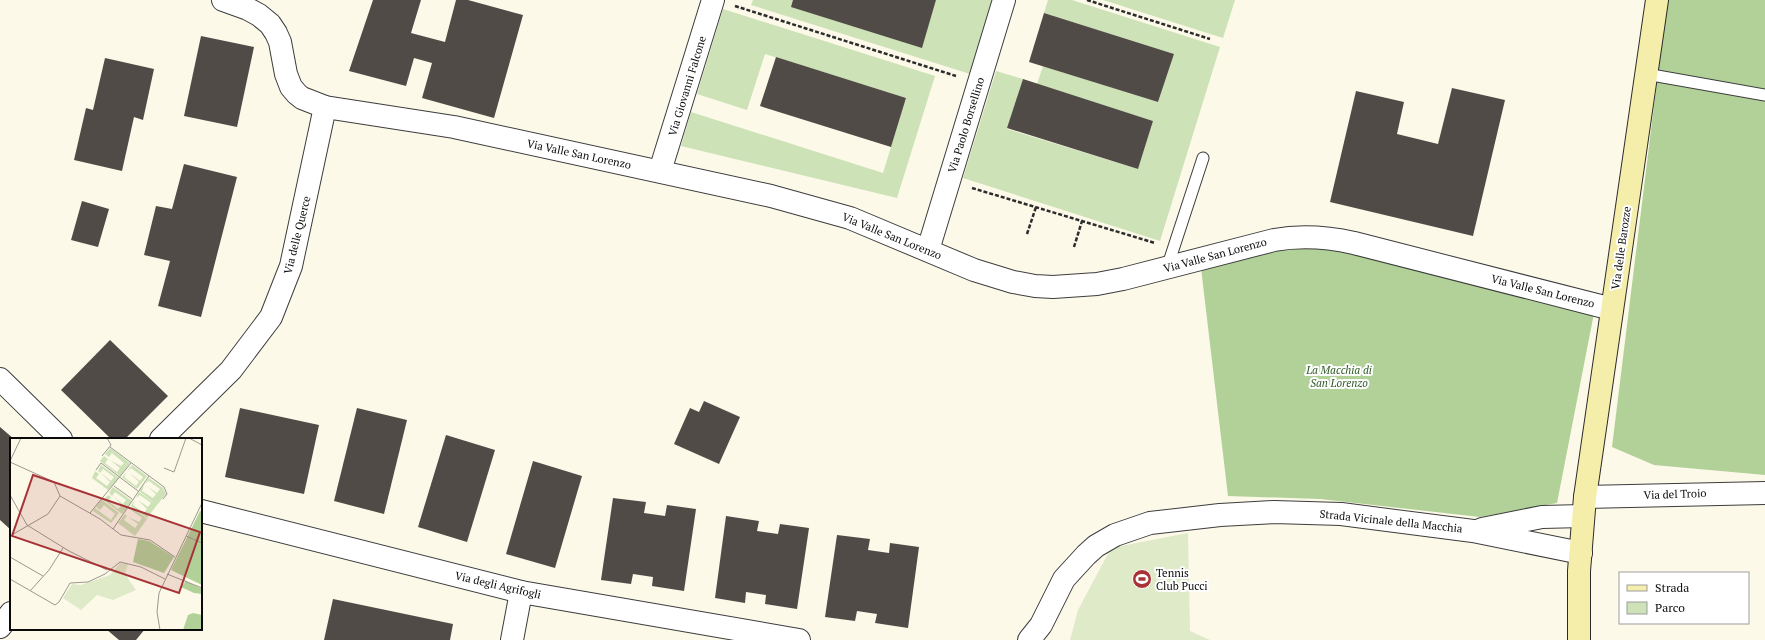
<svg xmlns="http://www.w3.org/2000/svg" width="1765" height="640" font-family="'PT Serif',serif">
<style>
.green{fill:#cde2b7}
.forest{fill:#b1d198}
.pitch{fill:#deeac8}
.building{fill:#514b47}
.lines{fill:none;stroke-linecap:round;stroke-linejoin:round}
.lane-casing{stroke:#3d3d3d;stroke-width:13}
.street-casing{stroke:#3d3d3d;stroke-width:24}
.secondary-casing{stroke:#2c2c2c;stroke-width:24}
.path{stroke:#2c2c2c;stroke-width:2.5;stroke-dasharray:4 2;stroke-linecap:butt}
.lane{stroke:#fff;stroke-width:11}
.street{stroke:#fff;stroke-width:22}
.secondary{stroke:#f5eeab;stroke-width:22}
.labels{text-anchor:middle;stroke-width:4;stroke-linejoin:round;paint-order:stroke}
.street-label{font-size:11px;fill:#0a0a0a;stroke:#fff}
.park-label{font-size:11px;font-style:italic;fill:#2d5823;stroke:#fff}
.poi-label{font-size:11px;fill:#0a0a0a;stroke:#fff;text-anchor:start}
.inset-road{fill:none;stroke:#9b9990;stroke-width:1}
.view{fill:#a83337;fill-opacity:0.15;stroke:#a83337;stroke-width:2}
.inset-edge{fill:none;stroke:#0a0a0a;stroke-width:2}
</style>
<rect width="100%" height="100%" fill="#fcf9e9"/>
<g class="green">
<polygon points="753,0 793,0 922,47 936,0 993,0 970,74 751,5"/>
<polygon points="1048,0 1072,0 1220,47 1160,241 963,178 996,71 1023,79 1007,129 1138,169 1153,121 1037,84 1043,66 1158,102 1174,54 1044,13"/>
<polygon points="1103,0 1235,0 1223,38"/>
<polygon points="723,9 935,76 897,198 681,146 691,112 883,173 906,98 765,54 747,110 697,94"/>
</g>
<g class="forest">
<polygon points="1667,0 1765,0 1765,475 1654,465 1612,447"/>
<polygon points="1305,245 1344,250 1594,313 1557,503 1480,517 1320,499 1228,496 1201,268 1267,249"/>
</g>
<polygon class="pitch" points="1188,533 1190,631 1210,640 1070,640 1078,610 1111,548"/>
<g class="building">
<polygon points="373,0 421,0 411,33 445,42 456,0 468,0 523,15 494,118 422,98 432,63 414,58 406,86 349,71"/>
<polygon points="793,0 936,0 922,48 791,7"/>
<polygon points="1044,13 1174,54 1158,102 1029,62"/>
<polygon points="201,36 254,47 237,127 184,116"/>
<polygon points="776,57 906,98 891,147 760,106"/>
<polygon points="105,58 154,69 143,120 134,117 122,171 74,160 86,108 93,110"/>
<polygon points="1023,79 1153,121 1138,169 1007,128"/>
<polygon points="1452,88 1505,100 1473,236 1330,202 1356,91 1404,102 1397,134 1438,144"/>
<polygon points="184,164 237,177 201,317 158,306 170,261 144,255 156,206 172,209"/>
<polygon points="82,201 109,209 98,247 71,240"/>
<polygon points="110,340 168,396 125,439 111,439 61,390"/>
<polygon points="704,401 740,417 719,464 674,444 690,408 699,412"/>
<polygon points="240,408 319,425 304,494 225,477"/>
<polygon points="357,408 407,420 384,514 334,501"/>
<polygon points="0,427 14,439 11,439 11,530 0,520"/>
<polygon points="446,435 495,450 467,542 418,527"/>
<polygon points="533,461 582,476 555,568 506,554"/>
<polygon points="613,498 646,502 644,513 665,516 667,505 696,509 684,591 652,586 653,577 633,574 631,584 601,580"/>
<polygon points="726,516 759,521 757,531 778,534 780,524 809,528 797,609 765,604 766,595 746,592 745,603 715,598"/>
<polygon points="837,535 870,539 868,550 889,553 890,543 919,547 908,628 875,623 877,614 857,611 855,621 825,617"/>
<polygon points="333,599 453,624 450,640 324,640"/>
<polygon points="106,629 145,629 136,640 119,640"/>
</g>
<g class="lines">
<g class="lane-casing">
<g id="lane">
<polyline points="1646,74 1765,95"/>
<polyline points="1167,268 1203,158"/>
</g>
</g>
<g class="street-casing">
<g id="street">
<path d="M 223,0 L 248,9 L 259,15 L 270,24 L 276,33 L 280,42 L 286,74 L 291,87 L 297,94 L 302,98 L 325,107 L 454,127 L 771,196 L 850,218 L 974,270 L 1013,282 L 1035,286 L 1053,287 L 1097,284 L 1123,279 L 1274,240 C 1302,235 1327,237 1354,243 L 1612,309"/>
<polyline points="660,171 713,0"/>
<polyline points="928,250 1004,0"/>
<polyline points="0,379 61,439"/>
<polyline points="161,439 231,370 271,317 291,266 325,107"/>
<polyline points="1585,497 1765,493"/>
<polyline points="201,511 521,592 799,640"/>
<polyline points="1482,529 1542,517 1583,516"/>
<polyline points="0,627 11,613"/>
<polyline points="512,640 521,592"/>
<polyline points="1029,640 1041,625 1064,579 1086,555 1096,546 1115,535 1150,523 1220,515 1274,512 1341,514 1473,531 1581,553"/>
</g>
</g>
<g class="secondary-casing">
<polyline id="secondary" points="1579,640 1579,571 1585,497 1657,0"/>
</g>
<g class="path">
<polyline points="1087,0 1210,39"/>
<polyline points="735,6 956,76"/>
<polyline points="972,188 1155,243"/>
<polyline points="1027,234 1036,207"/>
<polyline points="1074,247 1082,221"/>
</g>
<use href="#lane" class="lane"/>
<use href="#street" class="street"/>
<use href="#secondary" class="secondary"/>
</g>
<defs>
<g id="stadium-disc" transform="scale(1)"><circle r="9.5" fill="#a83337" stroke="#fff"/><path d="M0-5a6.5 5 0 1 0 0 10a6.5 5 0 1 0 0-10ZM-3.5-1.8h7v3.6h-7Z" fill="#fff"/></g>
</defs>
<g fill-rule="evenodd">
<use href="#stadium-disc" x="1142" y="579"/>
</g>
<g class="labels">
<g class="street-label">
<text transform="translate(687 86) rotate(-73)" y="4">Via Giovanni Falcone</text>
<text transform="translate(966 125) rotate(-73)" y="4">Via Paolo Borsellino</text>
<text transform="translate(579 154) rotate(12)" y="4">Via Valle San Lorenzo</text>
<text transform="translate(297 235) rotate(-76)" y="4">Via delle Querce</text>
<text transform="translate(892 236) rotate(22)" y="4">Via Valle San Lorenzo</text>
<text transform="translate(1621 248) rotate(-82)" y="4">Via delle Barozze</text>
<text transform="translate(1215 255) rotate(-15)" y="4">Via Valle San Lorenzo</text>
<text transform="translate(1543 291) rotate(14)" y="4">Via Valle San Lorenzo</text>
<text transform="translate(1675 494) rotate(-2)" y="4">Via del Troio</text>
<text transform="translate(1391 521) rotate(6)" y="4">Strada Vicinale della Macchia</text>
<text transform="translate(498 585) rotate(13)" y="4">Via degli Agrifogli</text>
</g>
<g class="park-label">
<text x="1339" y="374">La Macchia di<tspan x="1339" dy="13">San Lorenzo</tspan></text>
</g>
<g class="poi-label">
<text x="1156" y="577">Tennis<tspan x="1156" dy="13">Club Pucci</tspan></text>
</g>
</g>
<g transform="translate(10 438)">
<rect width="192" height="192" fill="#fcf9e9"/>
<path d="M 100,10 L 120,25 L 110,38 L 90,23 L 94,18 L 98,21 L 95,25 L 107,34 L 110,30 L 100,22 L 111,28 L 114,25 L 102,15 L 99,19 L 95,16 ZM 91,27 L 109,40 L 98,52 L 82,40 L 85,33 L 89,36 L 86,40 L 97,48 L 100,44 L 91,35 L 101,43 L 104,39 L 93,31 L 90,35 L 88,33 ZM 122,27 L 137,38 L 127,51 L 112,39 L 116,34 L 114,39 L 126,48 L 129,44 L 120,35 L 130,43 L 133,39 L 121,30 L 117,33 ZM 139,40 L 153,50 L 156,56 L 147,67 L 129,53 L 134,47 L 132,53 L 143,60 L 146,56 L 137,48 L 147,55 L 150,51 L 139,43 L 135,46 ZM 103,49 L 122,63 L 112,76 L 94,62 L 98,57 L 101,59 L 98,63 L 108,71 L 112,67 L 103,58 L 113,66 L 116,62 L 105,54 L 102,58 L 99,55 ZM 129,54 L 147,67 L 137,80 L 121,68 L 125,62 L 123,67 L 134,75 L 137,71 L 128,62 L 138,69 L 141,65 L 130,57 L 126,60 ZM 91,61 L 109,75 L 101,85 L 83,73 L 85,70 L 101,82 L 102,80 L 105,76 L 94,67 L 90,72 L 86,69 ZM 123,70 L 137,81 L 125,98 L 108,85 L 115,76 L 117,78 L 114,82 L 125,90 L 128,86 L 118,79 L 129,84 L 132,80 L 121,72 Z" fill="#cde2b7"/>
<path d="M 190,73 L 192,74 L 192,147 L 161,132 ZM 128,101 L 139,103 L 164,119 L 154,135 L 123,124 ZM 176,143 L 192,151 L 192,156 L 184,155 L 171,149 ZM 183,175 L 192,177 L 192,192 L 173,192 L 178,177 Z" fill="#b1d198"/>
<path d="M 110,125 L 118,126 L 115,136 L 126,152 L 103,162 L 87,157 L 71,172 L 53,160 L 62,146 L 71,147 L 100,137 Z" fill="#deeac8"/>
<path class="inset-road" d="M 179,0 L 192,7M 100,9 L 154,49 L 157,56 L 153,61M 92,18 L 101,7 L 97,0M 0,23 L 11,0M 0,24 L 44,44 L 50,58 L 90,81 L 111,97 L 140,102 L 165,119M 154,30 L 164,34 L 176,0M 86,32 L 91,25 L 128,53M 104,48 L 122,61M 0,57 L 17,87 L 59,113 L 97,132M 80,75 L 121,25M 103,91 L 139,38M 0,98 L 38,76 L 50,58M 176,98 L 192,105M 0,119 L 33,138M 157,136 L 192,150M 0,141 L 45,167 L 49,164 L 60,145 L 78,144 L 95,136 L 110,124 L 131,129 L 155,141M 20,153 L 39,132 L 53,110M 150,192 L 147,174 L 149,155 L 192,65"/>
<path class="view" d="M 23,37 L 190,94 L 169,155 L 2,98 Z"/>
<rect width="192" height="192" class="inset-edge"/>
</g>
<rect x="1619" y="572" width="130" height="52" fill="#ffffff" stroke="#9d9d9d"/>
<rect x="1627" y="585" width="20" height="6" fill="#f5eeab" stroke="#9d9d9d"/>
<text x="1655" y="592" font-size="12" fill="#0a0a0a">Strada</text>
<rect x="1627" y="602" width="20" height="12" fill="#cde2b7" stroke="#9d9d9d"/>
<text x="1655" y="612" font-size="12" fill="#0a0a0a">Parco</text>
</svg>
